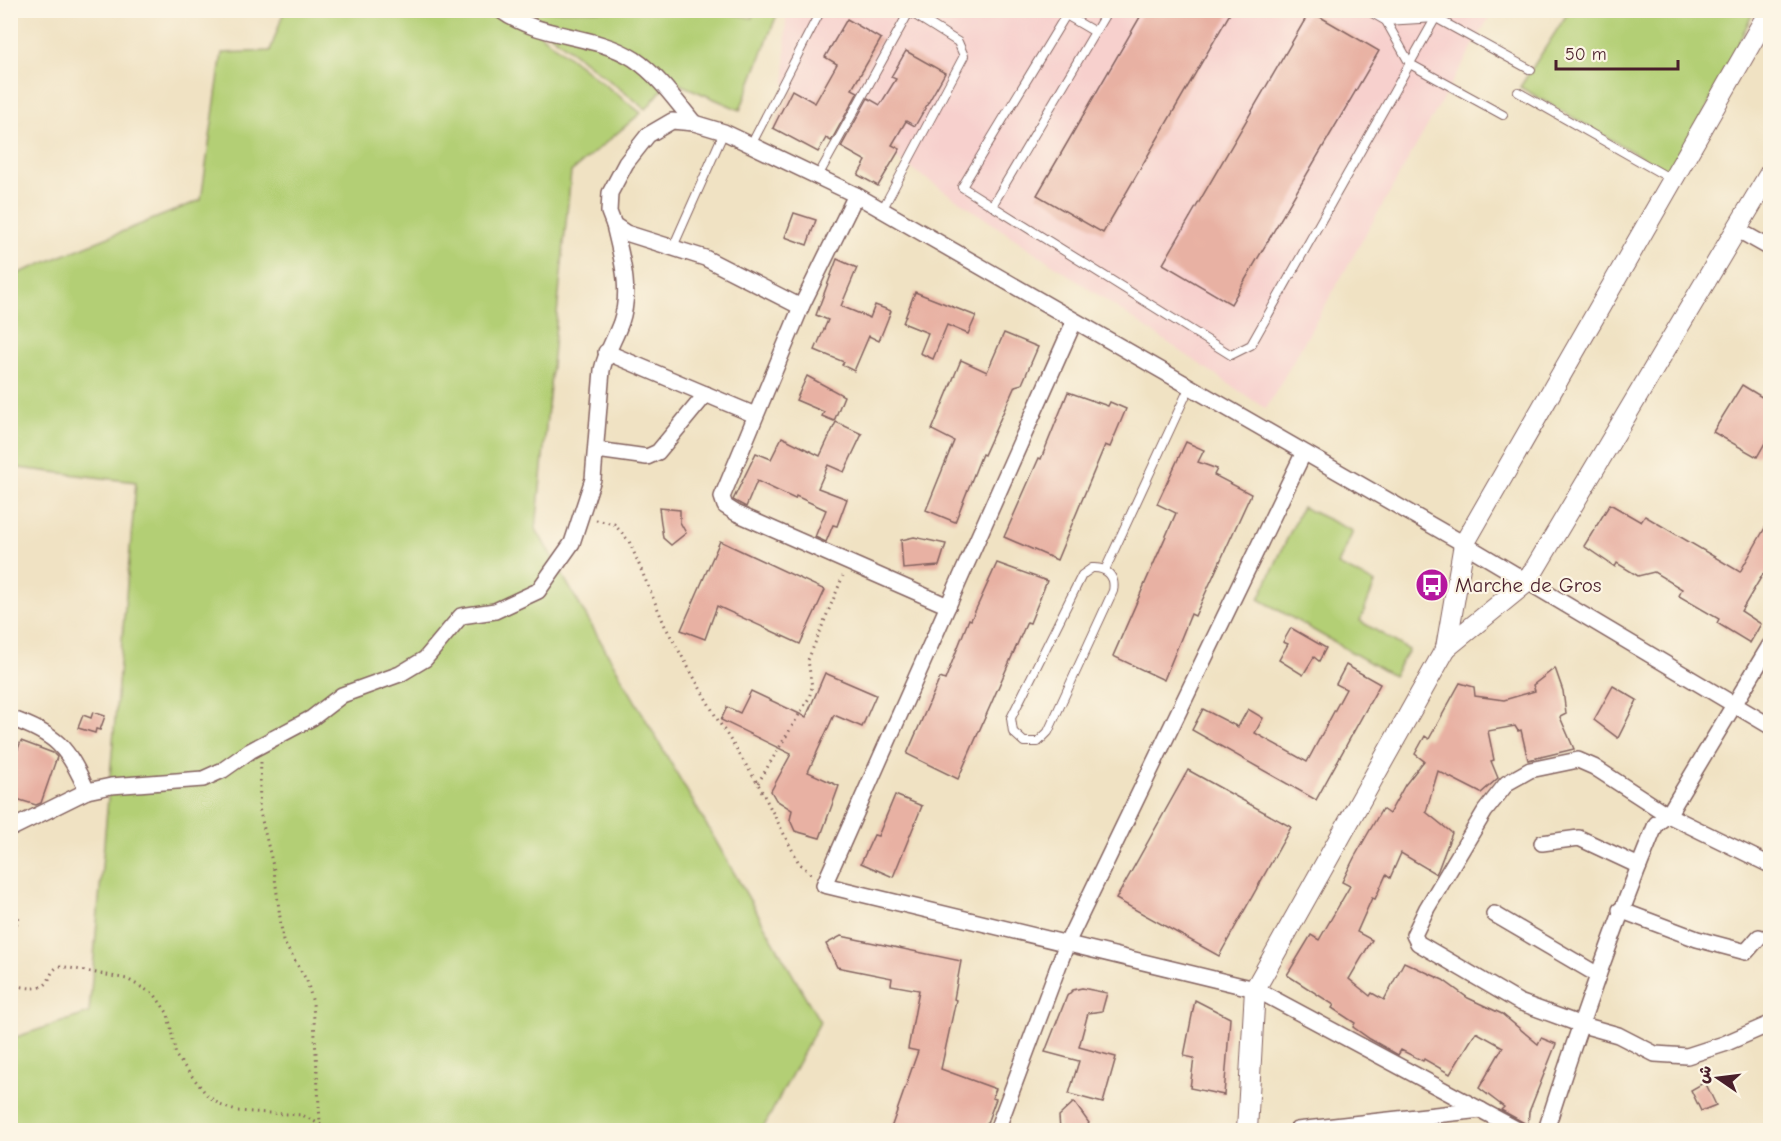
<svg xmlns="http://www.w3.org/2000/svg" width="1781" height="1141" font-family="'Comic Neue','Playpen Sans Arabic',sans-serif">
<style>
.built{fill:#f7d0cd}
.green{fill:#b3cf75;stroke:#7e7750;stroke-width:1.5}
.building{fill:#e8b1a3}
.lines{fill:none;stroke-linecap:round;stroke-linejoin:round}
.service-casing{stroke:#846360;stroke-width:10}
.minor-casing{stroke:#846360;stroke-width:18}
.tertiary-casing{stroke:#846360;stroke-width:22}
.path{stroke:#846360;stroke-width:3;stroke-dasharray:1.5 4.5;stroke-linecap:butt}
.service{stroke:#fff;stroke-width:8}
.minor{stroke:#fff;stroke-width:15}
.tertiary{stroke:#fff;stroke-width:20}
.labels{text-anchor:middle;stroke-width:4.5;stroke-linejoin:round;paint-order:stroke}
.poi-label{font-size:21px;fill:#4a1f2b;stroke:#fcf5e5;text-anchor:start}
</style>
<rect width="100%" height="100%" fill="#fcf5e5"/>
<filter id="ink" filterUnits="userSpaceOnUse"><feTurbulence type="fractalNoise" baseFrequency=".0167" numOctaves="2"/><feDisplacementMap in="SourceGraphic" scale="12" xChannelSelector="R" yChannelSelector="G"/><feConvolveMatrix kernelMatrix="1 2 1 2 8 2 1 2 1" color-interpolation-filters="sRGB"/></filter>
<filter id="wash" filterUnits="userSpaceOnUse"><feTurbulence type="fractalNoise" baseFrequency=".008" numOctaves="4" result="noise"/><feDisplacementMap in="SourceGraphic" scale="24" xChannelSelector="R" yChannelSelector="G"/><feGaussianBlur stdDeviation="1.35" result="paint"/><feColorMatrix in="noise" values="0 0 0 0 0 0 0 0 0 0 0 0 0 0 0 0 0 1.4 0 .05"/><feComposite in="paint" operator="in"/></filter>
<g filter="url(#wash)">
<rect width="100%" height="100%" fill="#f0e2c3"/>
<polygon class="built" points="786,11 1493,11 1266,409 785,83"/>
<g class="green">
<polygon points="733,10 732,14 752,18 754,11 778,12 740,110 670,80 646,109 520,11"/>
<polygon points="284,11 510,11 641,113 571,172 536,529 820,1022 762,1130 11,1130 10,1039 89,1013 136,482 11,467 10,305 19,273 201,200 222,53 270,51"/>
<polygon points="1569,11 1754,11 1674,176 1520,87"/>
<polygon points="1302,507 1353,531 1338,565 1375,583 1360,621 1409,650 1393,676 1259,599"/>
</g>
<g id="blocks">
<g class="building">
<polygon points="1144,10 1232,10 1103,233 1037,195"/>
<polygon points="1310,11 1379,51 1231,304 1163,264"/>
<polygon points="847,19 881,39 852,89 858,92 831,141 826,138 818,152 773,128 792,90 815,103 837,64 825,57"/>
<polygon points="906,51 945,73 915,126 906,121 892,145 900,149 878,186 858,175 866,161 841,147 868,98 880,105 896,79 891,77"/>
<polygon points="794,213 816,220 807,245 785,237"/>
<polygon points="837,259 857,268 841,306 870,318 875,305 891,311 879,341 869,336 854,371 842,365 844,362 815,350 828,320 816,315"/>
<polygon points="915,292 976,316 968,334 947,325 933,359 920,353 928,333 903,323"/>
<polygon points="1004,333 1038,347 1022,384 1015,386 984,455 982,454 955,522 926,510 954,441 932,430 961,360 987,372"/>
<polygon points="807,376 844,396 834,421 822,416 824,412 796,400"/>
<polygon points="1742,385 1770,402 1770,434 1757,457 1713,432"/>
<polygon points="1068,392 1108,406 1110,402 1126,409 1110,447 1105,445 1057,560 1004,537 1039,458 1041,459"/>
<polygon points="836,422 862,434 844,472 828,465 818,488 847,499 837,526 833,525 826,542 815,537 826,510 796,496 795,499 757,481 746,507 733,500 756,453 771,459 782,437 820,456"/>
<polygon points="1186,442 1204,450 1198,462 1217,469 1214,475 1251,494 1195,616 1191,614 1164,680 1113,656 1176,513 1157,504"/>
<polygon points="1610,504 1641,522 1645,516 1740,572 1770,519 1770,578 1763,574 1741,611 1761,624 1750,643 1717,623 1719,619 1679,596 1682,589 1654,572 1638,576 1617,563 1615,567 1584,546"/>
<polygon points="659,508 680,510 680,522 686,533 671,545 663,538"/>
<polygon points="914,537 946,544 939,566 903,569 901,540"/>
<polygon points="720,541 825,590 800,644 717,606 705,639 681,630"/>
<polygon points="997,563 1047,581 1030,623 1027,622 958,779 907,754 940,678 945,680 969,619 971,620"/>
<polygon points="1291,628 1326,648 1319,661 1314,657 1303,675 1279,660 1288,644 1283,642"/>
<polygon points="1346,665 1380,684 1316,800 1192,730 1203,709 1238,727 1248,709 1263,718 1255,733 1307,762 1346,689 1336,684"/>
<polygon points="1555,668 1563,691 1566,714 1560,717 1574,749 1528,760 1521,730 1518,731 1515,726 1488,731 1494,760 1491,761 1498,778 1481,793 1438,771 1426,812 1452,833 1438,870 1436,874 1401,853 1390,878 1386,875 1375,899 1372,898 1357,932 1372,940 1349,979 1370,996 1372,993 1384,1000 1404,962 1443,980 1468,998 1502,1014 1538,1044 1541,1038 1556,1044 1529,1112 1528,1125 1501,1110 1504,1107 1479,1088 1503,1047 1476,1032 1450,1074 1424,1059 1423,1061 1401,1050 1398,1055 1370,1039 1353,1027 1355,1023 1332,1008 1334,1005 1287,975 1311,935 1319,940 1350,886 1342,882 1354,858 1382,809 1389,814 1405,785 1424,761 1415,754 1425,736 1429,739 1460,683 1474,687 1475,696 1504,700 1535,691 1533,685"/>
<polygon points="825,673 876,695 862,727 834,715 808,772 839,786 820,838 795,831 790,820 792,810 776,800 771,791 791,754 721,720 727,707 740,713 751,691 806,717"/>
<polygon points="1613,686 1637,700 1618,738 1594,720"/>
<polygon points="93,712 105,716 100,730 96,729 95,733 78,728 83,715 91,718"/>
<polygon points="21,741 53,753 57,757 41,803 36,805 10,797 10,778 14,768 11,767"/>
<polygon points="1188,770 1291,827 1219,956 1116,899"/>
<polygon points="895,795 922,806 893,877 861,863 874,835 878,836"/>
<polygon points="841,936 961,961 954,999 956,1000 941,1069 996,1089 992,1098 996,1099 984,1131 890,1131 918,1051 908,1049 919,990 891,985 892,978 837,967 826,944"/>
<polygon points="1082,988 1107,993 1102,1011 1088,1013 1079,1047 1116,1057 1103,1103 1069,1094 1079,1061 1045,1052 1067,996 1073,990"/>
<polygon points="1195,1000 1230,1018 1224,1095 1190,1088 1194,1058 1184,1056"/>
<polygon points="1705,1082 1716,1105 1701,1111 1691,1090"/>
<polygon points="1074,1102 1089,1123 1084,1131 1060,1131 1059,1116"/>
</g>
</g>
</g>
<g filter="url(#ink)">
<use href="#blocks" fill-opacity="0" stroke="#846360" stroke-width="1.5"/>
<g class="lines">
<g class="service-casing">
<g id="service">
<polyline points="1367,10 1386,21 1436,18 1531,70"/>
<polyline points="1386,21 1410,64 1503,115"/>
<polyline points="1095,32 1066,15 962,187 1231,355 1251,345 1440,10"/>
<polyline points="1518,92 1671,179"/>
<polyline points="751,145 821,10"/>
<polyline points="818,176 909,12"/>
<polyline points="992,206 1108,10"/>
<polyline points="882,210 964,56 958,42 907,10"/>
<polyline points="673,247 724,132"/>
<path d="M 1092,568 C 1107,567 1116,577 1113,591 L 1048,732 L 1038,742 L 1024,742 L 1013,732 L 1011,718 L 1082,575 Z"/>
<polyline points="1105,570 1190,386"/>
</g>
</g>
<g class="minor-casing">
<g id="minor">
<path d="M 500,10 C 539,39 593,33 634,59 C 658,75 676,101 694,123"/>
<polyline points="856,195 801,307 722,497 725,506 736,513 948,606"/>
<polyline points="1738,230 1770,248"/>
<polyline points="801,307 705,258 626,233 614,225 609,212 610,193 626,163 648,135 672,121 694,123 724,132 856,195 1464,544 1770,726"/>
<polyline points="1074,322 824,885 1255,989 1518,1130"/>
<polyline points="606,352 755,415"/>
<polyline points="597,450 647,457 658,452 706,394"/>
<path d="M 10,718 C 56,734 68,747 87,791"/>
<path d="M 10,829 L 87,791 L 111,786 L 203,779 L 223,770 L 250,751 L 312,718 L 342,695 L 400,674 L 425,659 L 461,616 L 495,611 L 538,591 L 572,543 L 593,479 L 602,370 C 606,352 615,339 621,322 C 632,290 621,256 614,225"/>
<polyline points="1542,843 1579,838 1639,866"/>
<polyline points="1770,865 1668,815 1594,767 1578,760 1530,770 1507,783 1485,811 1427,908 1414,935 1418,943 1519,1002 1579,1024 1618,1035 1655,1054 1687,1056 1724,1044 1770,1024"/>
<polyline points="1620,910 1697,939 1746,952 1759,937"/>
<polyline points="1494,914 1598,975"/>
<polyline points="997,1130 1067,943 1303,454"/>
<polyline points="1297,1130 1481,1110"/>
<path d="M 1546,1130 C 1579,1026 1615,924 1656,824 L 1668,815 L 1770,645"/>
</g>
</g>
<g class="tertiary-casing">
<g id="tertiary">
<polyline points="1446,648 1527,582 1770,173"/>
<polyline points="1247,1130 1255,989 1446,648 1464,544 1770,10"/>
</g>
</g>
<g class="path">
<polyline points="596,520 614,524 629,541 665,626 719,722 758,784 799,863 811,874"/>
<polyline points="261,762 259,808 274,870 283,941 307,981 313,1003 320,1122"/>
<polyline points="758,783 809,698 812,687 808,660 843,576"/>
<polyline points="10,941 19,917"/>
<path d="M 10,985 C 21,986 42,993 48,981 C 52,974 51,970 60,966 L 127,979 L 155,995 L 168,1014 L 176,1056 L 207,1095 L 220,1105 L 236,1111 L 302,1115 L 331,1130"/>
</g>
<use href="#service" class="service"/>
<use href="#minor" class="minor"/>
<use href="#tertiary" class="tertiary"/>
</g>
</g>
<defs>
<g id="bus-disc" transform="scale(1.725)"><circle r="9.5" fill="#b5179e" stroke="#fcf5e5"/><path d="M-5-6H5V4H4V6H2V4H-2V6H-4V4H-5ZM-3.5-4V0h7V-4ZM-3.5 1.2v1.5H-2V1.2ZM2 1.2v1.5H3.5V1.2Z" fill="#fff"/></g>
</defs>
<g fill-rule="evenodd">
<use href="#bus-disc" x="1432" y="585"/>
</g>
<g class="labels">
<g class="poi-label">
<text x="1455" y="592">Marche de Gros</text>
</g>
</g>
<rect width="1781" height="1141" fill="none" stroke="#fcf5e5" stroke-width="36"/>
<g transform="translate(1718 1078) rotate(284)" stroke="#fcf5e5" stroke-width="4.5" paint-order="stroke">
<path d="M0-4.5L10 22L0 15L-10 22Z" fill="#4a1f2b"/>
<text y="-9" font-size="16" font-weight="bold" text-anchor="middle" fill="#4a1f2b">ش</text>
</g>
<path d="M1556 60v9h122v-9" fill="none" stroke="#4a1f2b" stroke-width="3"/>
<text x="1565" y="60" font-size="18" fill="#4a1f2b" stroke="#fcf5e5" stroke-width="4.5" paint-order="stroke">50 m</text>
</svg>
